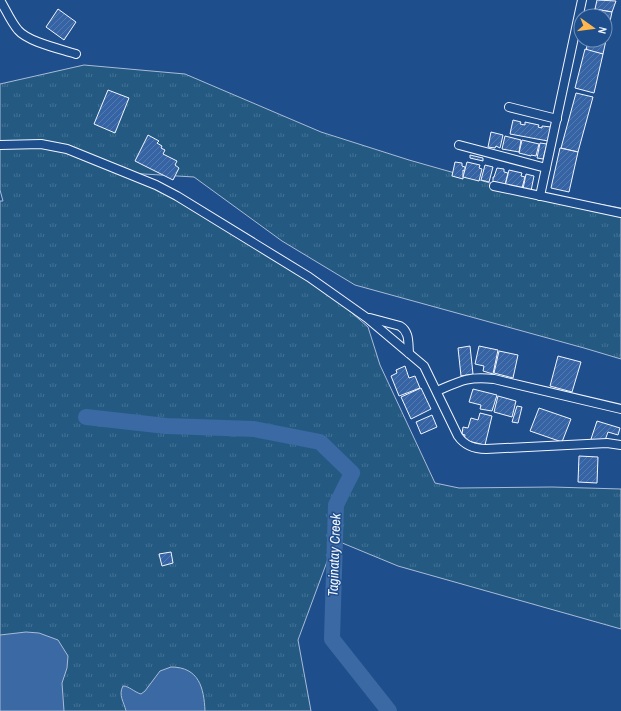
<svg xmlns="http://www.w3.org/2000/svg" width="621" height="711" font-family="'Archivo Narrow',sans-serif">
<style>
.grass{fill:url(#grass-tufts);stroke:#a8bbd7}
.water{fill:#3b69a3;stroke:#a8bbd7}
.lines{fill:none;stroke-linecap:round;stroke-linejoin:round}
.river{stroke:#3b69a3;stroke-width:16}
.building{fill:url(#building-hatch);stroke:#f2f6ff}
.street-casing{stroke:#f2f6ff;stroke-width:10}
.street{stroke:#1f4e8c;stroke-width:8}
.labels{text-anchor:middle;stroke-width:3;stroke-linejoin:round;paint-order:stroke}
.water-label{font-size:14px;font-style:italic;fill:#f2f6ff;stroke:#1f4e8c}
</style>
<defs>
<pattern id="grass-tufts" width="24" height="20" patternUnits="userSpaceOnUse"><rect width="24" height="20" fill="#245a82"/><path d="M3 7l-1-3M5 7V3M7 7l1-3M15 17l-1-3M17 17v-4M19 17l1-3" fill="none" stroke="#447295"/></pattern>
<pattern id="building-hatch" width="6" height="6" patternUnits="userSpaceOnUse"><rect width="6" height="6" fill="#3563a3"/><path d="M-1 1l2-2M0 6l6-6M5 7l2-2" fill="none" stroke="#537ab1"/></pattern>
</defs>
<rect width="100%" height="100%" fill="#1f4e8c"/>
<polygon class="grass" points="84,65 185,74 321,132 409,160 504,187 621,208 621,359 584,348 355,285 282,241 194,177 127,173 218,223 308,281 344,306 368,327 380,365 435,483 459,488 552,487 621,489 621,629 398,566 335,540 298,640 311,711 0,711 0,201 3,201 0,190 0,84"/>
<g class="water">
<polygon points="26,632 39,633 58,640 68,656 67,668 62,683 64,711 0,711 0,635"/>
<path d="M 171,667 C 199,667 204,688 205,711 L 126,711 C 124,702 118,695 123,686 C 129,686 134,692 141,694 L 145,691 L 160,671 Z"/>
</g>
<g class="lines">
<polyline class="river" points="86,417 166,426 254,429 320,442 352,473 336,505 332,639 389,711"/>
</g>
<g class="building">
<polygon points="597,0 616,1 612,12 595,9"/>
<polygon points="58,9 76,22 64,40 46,27"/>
<polygon points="594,9 612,12 603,54 586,51 588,40 605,40 605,16 593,16"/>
<polygon points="585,49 603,54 594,93 575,88"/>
<polygon points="108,90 129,98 115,133 94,124"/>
<polygon points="576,93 593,97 578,152 561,148"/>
<polygon points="513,120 521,122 520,124 525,125 525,122 539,125 538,127 542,128 542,126 551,127 548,141 510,134"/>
<polygon points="491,132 503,135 500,148 496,146 495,148 488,147"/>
<polygon points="148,135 159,141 157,143 162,146 161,148 165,150 163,154 177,161 175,165 179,168 173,180 135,161"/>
<polygon points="505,136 521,140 519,152 502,149"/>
<polygon points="522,140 539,144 536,156 531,155 531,156 519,153"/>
<polygon points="540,143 547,144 543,159 537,158"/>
<polygon points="560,148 578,152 569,192 551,188"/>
<polygon points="470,155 483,158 483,161 470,158"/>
<polygon points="455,162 462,163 462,166 465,167 465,171 463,170 463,179 452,176"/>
<polygon points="467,162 480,165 479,168 482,169 479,181 463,177"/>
<polygon points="485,165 493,167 489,182 481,180"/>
<polygon points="497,168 504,169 504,172 508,173 505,185 493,183 493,177 494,177"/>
<polygon points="509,170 522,173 521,176 525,177 522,188 521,187 520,189 505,186"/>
<polygon points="526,174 534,176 531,191 523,189"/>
<polygon points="470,346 473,374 461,376 458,348"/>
<polygon points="479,346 498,350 493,374 483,371 484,366 475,364"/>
<polygon points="499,351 518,355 513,378 494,373"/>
<polygon points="558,356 581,362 572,392 550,386"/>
<polygon points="405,366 409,378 415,376 420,388 399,396 391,376 397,373 396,370"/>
<polygon points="421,388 431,409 411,419 401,397"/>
<polygon points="473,389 497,395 492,411 480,409 481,405 469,402"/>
<polygon points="498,396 516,401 512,417 494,412"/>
<polygon points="517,406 522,407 518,423 512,422"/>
<polygon points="539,408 571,419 562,442 530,431"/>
<polygon points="480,413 492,416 485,445 464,440 465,435 462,434 463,427 468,428 471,418 478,420"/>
<polygon points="432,415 437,427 421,434 416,422"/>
<polygon points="597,421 620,428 618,435 608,432 604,443 591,439"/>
<polygon points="579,456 598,457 597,483 578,482"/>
<polygon points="171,552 173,563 162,566 159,554"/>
</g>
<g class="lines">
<g class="street-casing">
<g id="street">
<path d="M 0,0 C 6,10 11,22 18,30 C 28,42 61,49 76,54"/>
<polyline points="509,107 557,119"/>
<path d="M 0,145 L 41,144 L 67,149 L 156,185 L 177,196 L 309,277 L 367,318 L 424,366 L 458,436 C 465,446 474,449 486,449 L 607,443 L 621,445"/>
<polyline points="459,145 546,168"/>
<polyline points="494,186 621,213"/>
<polyline points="540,196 582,0"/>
<path d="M 370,318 L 400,326 C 410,332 408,343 409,353"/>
<path d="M 437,391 C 460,381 468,376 494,379 L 621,409"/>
</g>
</g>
<use href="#street" class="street"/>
</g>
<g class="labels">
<g class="water-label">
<text transform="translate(334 555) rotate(-88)" y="5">Taginatay Creek</text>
</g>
</g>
<g transform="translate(593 28) rotate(104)"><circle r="19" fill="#1f4e8c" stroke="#7391ba"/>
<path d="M0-3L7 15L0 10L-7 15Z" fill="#ffb74d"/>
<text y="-6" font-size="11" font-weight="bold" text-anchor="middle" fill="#f2f6ff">N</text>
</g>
</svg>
